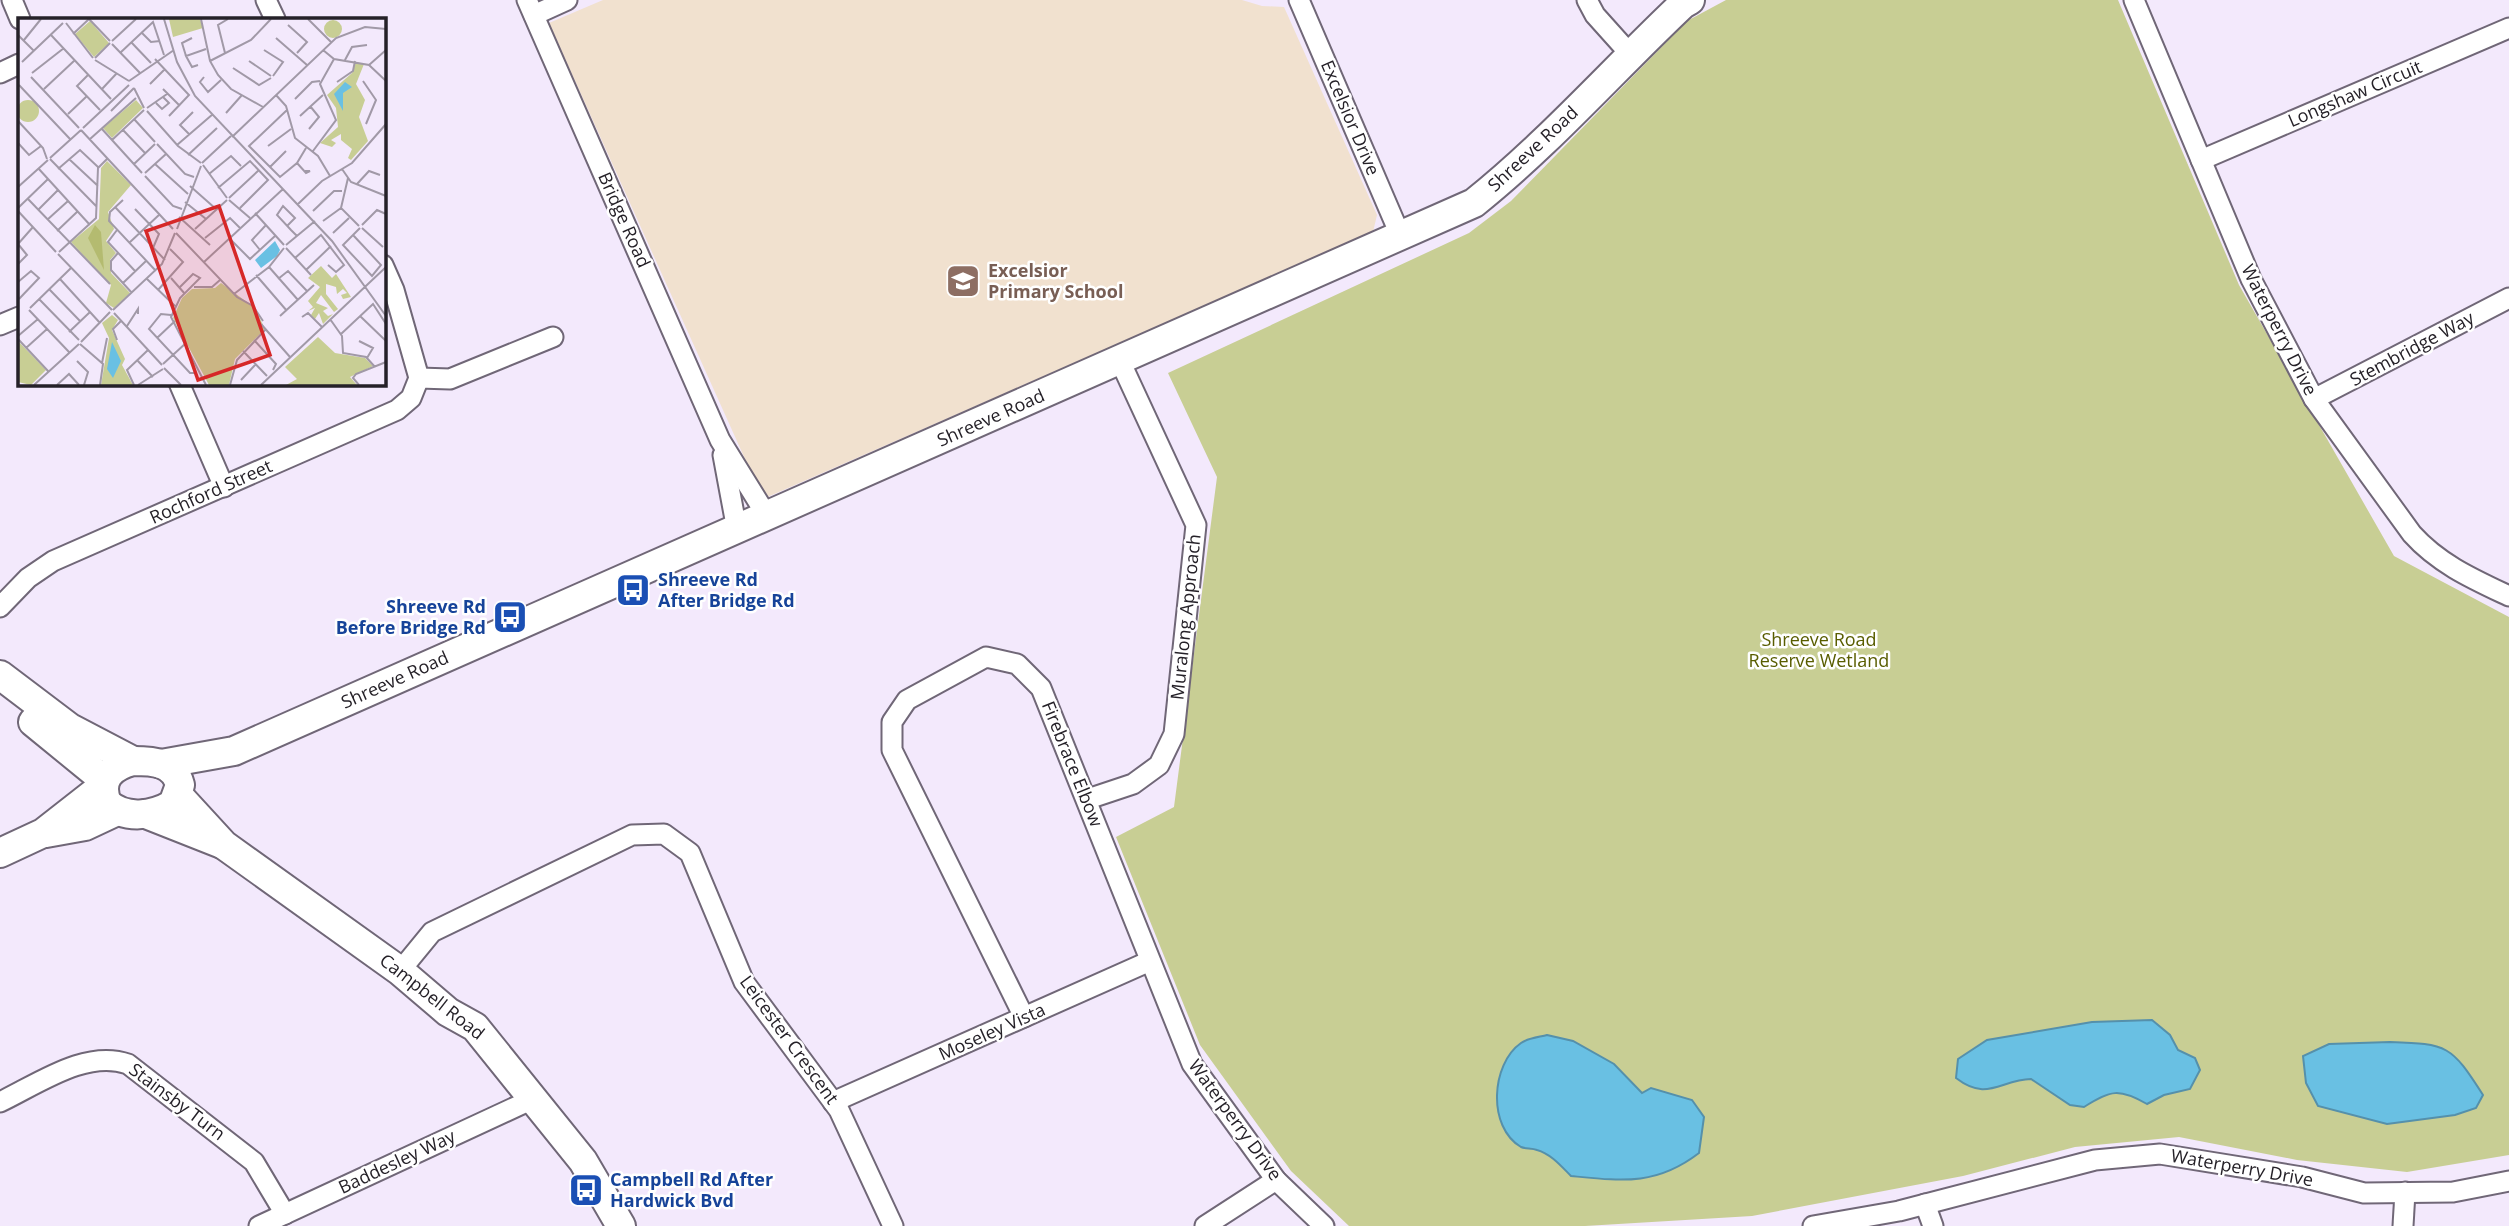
<svg xmlns="http://www.w3.org/2000/svg" width="2509" height="1226" font-family="'Open Sans',sans-serif">
<style>
.education{fill:#f1e1cf}
.green{fill:#c8ce94}
.water{fill:#69c0e3;stroke:#5590ab;stroke-width:2}
.lines{fill:none;stroke-linecap:round;stroke-linejoin:round}
.street-casing{stroke:#706777;stroke-width:23}
.secondary-casing{stroke:#706777;stroke-width:32}
.street{stroke:#fff;stroke-width:19}
.secondary{stroke:#fff;stroke-width:28}
.labels{text-anchor:middle;stroke-width:5;stroke-linejoin:round;paint-order:stroke}
.street-label{font-size:18px;fill:#252128;stroke:#fff}
.education-label{font-size:18px;font-weight:bold;fill:#785e54;stroke:#fff;text-anchor:start}
.transit-label{font-size:18px;font-weight:bold;fill:#164399;stroke:#fff;text-anchor:start}
.park-label{font-size:18px;fill:#595d00;stroke:#fff}
.inset-road{fill:none;stroke:#a199a7;stroke-width:2}
.view{fill:#d62828;fill-opacity:0.15;stroke:#d62828;stroke-width:3.5}
.inset-edge{fill:none;stroke:#252128;stroke-width:3.5}
</style>
<rect width="100%" height="100%" fill="#f3e9fc"/>
<polygon class="education" points="603,0 1242,0 1262,6 1284,7 1377,215 1373,232 763,499 549,23"/>
<polygon class="green" points="1726,0 2118,0 2239,285 2394,556 2509,617 2509,1155 2407,1172 2297,1160 2179,1137 2075,1147 1963,1176 1752,1216 1585,1226 1349,1226 1291,1171 1200,1045 1116,837 1174,807 1217,477 1168,373 1469,233 1511,201 1687,21"/>
<g class="water">
<path d="M 2152,1020 L 2170,1035 L 2178,1050 L 2195,1058 L 2200,1070 L 2190,1089 L 2164,1095 L 2147,1104 C 2119,1088 2111,1090 2084,1107 L 2070,1105 L 2031,1079 C 2000,1080 1987,1102 1956,1078 L 1958,1059 L 1987,1040 L 2092,1022 Z"/>
<path d="M 1547,1035 L 1573,1041 L 1614,1064 L 1642,1093 L 1651,1088 L 1692,1100 L 1704,1117 L 1699,1153 C 1656,1186 1622,1181 1571,1176 C 1561,1166 1551,1154 1537,1150 C 1532,1148 1525,1149 1521,1147 C 1487,1127 1491,1064 1521,1043 C 1528,1038 1540,1037 1547,1035 Z"/>
<path d="M 2390,1042 C 2448,1044 2451,1045 2483,1095 L 2476,1108 L 2455,1115 L 2387,1124 L 2318,1106 L 2306,1083 L 2303,1056 L 2329,1044 Z"/>
</g>
<g class="lines">
<g class="street-casing">
<g id="street">
<polyline points="12,0 20,19"/>
<polyline points="266,0 275,19"/>
<polyline points="527,0 720,440 767,516"/>
<polyline points="1299,0 1401,237"/>
<polyline points="1587,0 1595,15 1630,54"/>
<path d="M 2134,0 L 2251,279 L 2314,399 L 2412,534 C 2439,564 2473,579 2509,596"/>
<polyline points="534,15 567,0"/>
<polyline points="0,73 19,64"/>
<polyline points="2201,160 2509,28"/>
<polyline points="383,265 394,290 419,378"/>
<polyline points="0,325 19,317"/>
<polyline points="419,378 450,379 553,337"/>
<polyline points="179,383 224,487"/>
<polyline points="2314,399 2509,298"/>
<polyline points="723,455 737,530"/>
<polyline points="0,607 28,578 53,561 397,410 411,398 419,378"/>
<polyline points="1088,799 1133,784 1159,765 1174,734 1196,525 1120,361"/>
<polyline points="400,971 432,932 632,835 664,834 690,853 744,982 839,1110 893,1226"/>
<polyline points="1024,1017 892,750 892,722 907,700 986,657 1017,664 1041,688 1192,1064 1276,1180 1324,1226"/>
<path d="M 0,1102 C 38,1084 86,1049 128,1064 L 254,1162 L 285,1214"/>
<polyline points="833,1102 1150,961"/>
<polyline points="1925,1204 1933,1226"/>
<polyline points="259,1226 535,1098"/>
<polyline points="1205,1226 1276,1180"/>
<polyline points="1813,1226 1899,1211 2095,1160 2160,1154 2302,1177 2364,1193 2453,1192 2509,1181"/>
<polyline points="2403,1226 2405,1192"/>
</g>
</g>
<g class="secondary-casing">
<g id="secondary">
<polyline points="0,675 70,728 133,761"/>
<polyline points="33,722 104,780"/>
<path d="M 133,761 C 154,761 174,762 180,785 L 173,804 C 153,816 125,820 107,803 C 98,780 110,767 133,761 Z"/>
<path d="M 161,764 L 234,751 L 1474,203 C 1549,143 1613,70 1683,4 L 1690,0"/>
<polyline points="179,796 224,845 400,971 448,1012 475,1027 583,1161 621,1226"/>
<polyline points="146,814 222,844"/>
<polyline points="46,833 85,826 117,811"/>
<polyline points="0,853 43,833 103,786"/>
</g>
</g>
<use href="#street" class="street"/>
<use href="#secondary" class="secondary"/>
</g>
<defs>
<g id="school-square" transform="scale(1.75)"><rect x="-9" y="-9" width="18" height="18" rx="4" fill="#8d6e63" stroke="#fff"/><path d="M0-5L7-2L0 1L-7-2ZM-4 1L0 2.5L4 1V4Q0 6-4 4Z" fill="#fff"/></g>
<g id="bus-square" transform="scale(1.75)"><rect x="-9" y="-9" width="18" height="18" rx="4" fill="#1a4fb4" stroke="#fff"/><path d="M-5-6H5V4H4V6H2V4H-2V6H-4V4H-5ZM-3.5-4V0h7V-4ZM-3.5 1.2v1.5H-2V1.2ZM2 1.2v1.5H3.5V1.2Z" fill="#fff"/></g>
</defs>
<g fill-rule="evenodd">
<use href="#school-square" x="963" y="281"/>
<use href="#bus-square" x="633" y="590"/>
<use href="#bus-square" x="510" y="617"/>
<use href="#bus-square" x="586" y="1190"/>
</g>
<g class="labels">
<g class="street-label">
<text transform="translate(2355 94) rotate(-23)" y="6">Longshaw Circuit</text>
<text transform="translate(1350 118) rotate(67)" y="6">Excelsior Drive</text>
<text transform="translate(1533 149) rotate(-43)" y="6">Shreeve Road</text>
<text transform="translate(624 220) rotate(66)" y="6">Bridge Road</text>
<text transform="translate(2279 330) rotate(63)" y="6">Waterperry Drive</text>
<text transform="translate(2412 349) rotate(-28)" y="6">Stembridge Way</text>
<text transform="translate(991 418) rotate(-24)" y="6">Shreeve Road</text>
<text transform="translate(211 492) rotate(-24)" y="6">Rochford Street</text>
<text transform="translate(1186 617) rotate(-84)" y="6">Muralong Approach</text>
<text transform="translate(395 680) rotate(-24)" y="6">Shreeve Road</text>
<text transform="translate(1072 764) rotate(68)" y="6">Firebrace Elbow</text>
<text transform="translate(432 997) rotate(38)" y="6">Campbell Road</text>
<text transform="translate(992 1032) rotate(-24)" y="6">Moseley Vista</text>
<text transform="translate(789 1040) rotate(54)" y="6">Leicester Crescent</text>
<text transform="translate(177 1102) rotate(37)" y="6">Stainsby Turn</text>
<text transform="translate(1235 1120) rotate(54)" y="6">Waterperry Drive</text>
<text transform="translate(397 1162) rotate(-25)" y="6">Baddesley Way</text>
<text transform="translate(2242 1168) rotate(10)" y="6">Waterperry Drive</text>
</g>
<g class="education-label">
<text x="988" y="277">Excelsior<tspan x="988" dy="21">Primary School</tspan></text>
</g>
<g class="transit-label">
<text x="658" y="586">Shreeve Rd<tspan x="658" dy="21">After Bridge Rd</tspan></text>
<text x="486" y="613" text-anchor="end">Shreeve Rd<tspan x="486" dy="21">Before Bridge Rd</tspan></text>
<text x="610" y="1186">Campbell Rd After<tspan x="610" dy="21">Hardwick Bvd</tspan></text>
</g>
<g class="park-label">
<text x="1819" y="646">Shreeve Road<tspan x="1819" dy="21">Reserve Wetland</tspan></text>
</g>
</g>
<g transform="translate(18 18)">
<rect width="368" height="368" fill="#f3e9fc"/>
<path d="M 151,1 L 182,1 L 185,10 L 155,19 ZM306 11a9 9 0 1 1 18 0a9 9 0 1 1-18 0ZM 72,3 L 91,25 L 76,39 L 57,16 ZM 338,44 L 346,46 L 338,66 L 347,82 L 341,99 L 350,123 L 333,142 L 330,140 L 334,131 L 323,122 L 323,116 L 313,122 L 318,125 L 314,129 L 302,125 L 320,109 L 318,90 L 309,77 L 334,55 ZM-1 93a11 11 0 1 1 22 0a11 11 0 1 1-22 0ZM 118,82 L 125,90 L 94,120 L 85,110 ZM 89,143 L 113,167 L 90,194 L 96,211 L 88,223 L 98,235 L 92,242 L 93,255 L 112,275 L 96,290 L 88,285 L 93,267 L 53,224 L 81,201 L 83,150 ZM 303,248 L 314,260 L 318,256 L 333,279 L 325,281 L 323,277 L 329,275 L 325,271 L 319,276 L 318,269 L 308,266 L 308,276 L 320,291 L 316,294 L 303,277 L 298,285 L 310,290 L 305,293 L 310,298 L 315,296 L 305,306 L 301,295 L 297,301 L 293,297 L 297,290 L 290,293 L 295,289 L 290,283 L 302,269 L 290,260 ZM 203,265 L 237,290 L 247,311 L 217,341 L 211,367 L 191,367 L 155,300 L 164,280 L 174,271 L 197,270 ZM 94,297 L 100,302 L 94,312 L 107,341 L 104,347 L 115,367 L 83,367 L 91,320 L 84,305 ZM 300,319 L 317,335 L 347,340 L 355,348 L 332,359 L 339,367 L 268,367 L 279,361 L 267,349 ZM 0,323 L 28,352 L 13,367 L 0,364 Z" fill="#c8ce94"/>
<path d="M 77,207 L 83,214 L 86,252 L 70,220 Z" fill="#b4bb70"/>
<path d="M 327,64 L 334,69 L 325,75 L 325,93 L 316,76 ZM 257,223 L 262,232 L 259,238 L 243,250 L 237,242 ZM 94,324 L 103,343 L 95,360 L 89,351 Z" fill="#69c0e3"/>
<path class="inset-road" d="M 71,1 L 92,23M 146,1 L 159,44 L 177,78 L 314,223 L 368,298M 183,1 L 192,43 L 200,57 L 213,71 L 245,89M 290,1 L 313,24M 48,5 L 75,40M 270,7 L 289,24 L 279,35M 123,14 L 133,24 L 142,23M 55,16 L 71,1M 0,17 L 16,33M 33,17 L 93,81M 258,20 L 289,47M 6,22 L 23,1M 94,23 L 118,1M 113,24 L 133,45M 94,26 L 122,55M 246,32 L 265,44 L 255,58M 305,32 L 316,41 L 351,47 L 368,63M 102,35 L 135,4 L 146,37M 207,35 L 200,7 L 210,1M 168,38 L 164,25 L 174,20M 77,40 L 92,25M 137,41 L 171,77 L 151,98M 77,42 L 111,63M 327,42 L 334,29 L 349,27M 192,43 L 233,22 L 253,1M 231,43 L 253,58M 4,44 L 45,5M 180,47 L 174,49 L 168,38 L 188,31M 351,47 L 368,32M 215,50 L 241,67 L 253,60M 14,55 L 46,30M 70,57 L 59,68 L 82,92M 13,59 L 61,110M 186,59 L 182,64 L 190,74 L 203,62M 111,63 L 156,32M 345,63 L 358,82 L 348,106M 319,64 L 335,53 L 337,43M 132,66 L 147,51M 1,67 L 52,121M 116,70 L 126,90M 26,71 L 57,42M 84,71 L 99,55M 145,71 L 162,88M 258,77 L 268,88 L 277,120 L 300,138 L 312,158M 277,81 L 294,64 L 302,63M 138,85 L 144,91 L 151,85 L 145,79M 129,90 L 149,76M 269,92 L 231,128 L 262,159 L 279,145 L 288,130M 93,93 L 116,70M 129,93 L 160,128 L 183,145M 208,95 L 224,77M 50,96 L 69,78M 282,98 L 305,77M 116,101 L 137,124M 0,103 L 25,130 L 29,141M 65,110 L 111,67M 84,111 L 124,155M 291,111 L 301,99 L 292,88M 63,112 L 155,211M 105,112 L 127,135M 171,116 L 162,107 L 175,94M 214,119 L 318,20 L 347,9 L 368,11M 72,121 L 118,80M 94,122 L 126,92M 0,125 L 11,137 L 23,128M 139,126 L 167,156 L 176,159M 159,127 L 195,96M 250,128 L 273,111M 295,133 L 318,102 L 302,66 L 316,41M 170,137 L 199,110M 32,140 L 63,112M 32,141 L 79,189M 51,141 L 80,168M 184,145 L 213,118M 279,145 L 288,155 L 292,153 L 287,153M 116,146 L 137,126M 137,146 L 170,176M 185,147 L 209,180M 252,149 L 268,133M 20,150 L 72,207M 40,151 L 62,132 L 80,149M 324,151 L 333,164 L 368,178M 127,155 L 148,136M 191,156 L 213,138 L 223,148M 127,158 L 155,188 L 164,191M 330,160 L 323,190 L 341,208M 339,166 L 351,153 L 362,157M 172,168 L 198,191M 0,169 L 30,142M 200,170 L 232,143 L 250,162 L 222,190M 211,180 L 241,152M 10,181 L 92,266M 105,182 L 92,194 L 91,203 L 138,253M 211,182 L 232,200M 167,184 L 188,201M 279,187 L 304,163 L 334,145 L 368,106M 97,189 L 147,242M 0,190 L 30,161M 117,191 L 141,216 L 135,230M 20,192 L 40,172M 0,193 L 38,234M 295,193 L 316,173 L 324,173M 237,195 L 266,227M 161,199 L 192,227M 29,202 L 50,183M 305,203 L 323,190M 344,207 L 359,192 L 368,196M 269,208 L 277,200 L 265,188 L 259,197 L 273,212 L 279,218M 344,210 L 365,229M 159,211 L 183,148M 177,211 L 209,182M 99,212 L 90,224 L 117,253M 39,213 L 60,193M 158,215 L 219,279 L 235,288 L 245,303M 315,215 L 331,200M 335,217 L 363,247 L 354,258 L 325,227 L 342,210M 187,220 L 212,200 L 222,210M 211,220 L 232,241 L 257,218M 111,225 L 142,196M 0,226 L 15,209M 268,227 L 297,203M 268,230 L 293,257M 242,232 L 234,222 L 248,207M 41,234 L 78,200 L 80,150 L 90,140M 100,235 L 93,243 L 93,252 L 114,275M 40,236 L 94,292M 277,240 L 303,217 L 326,247 L 318,254 L 310,247M 186,244 L 265,171M 0,246 L 9,237 L 0,226M 251,249 L 280,282M 288,252 L 313,228M 238,257 L 269,293M 153,260 L 167,276M 42,261 L 82,305M 129,261 L 157,288M 260,261 L 270,253 L 289,273M 0,264 L 13,253 L 21,260 L 1,281M 105,265 L 128,243M 162,269 L 175,256 L 182,260 L 162,280 L 153,299 L 188,367M 176,269 L 194,269 L 202,262M 31,271 L 62,303M 140,272 L 165,244 L 152,231M 216,276 L 251,249 L 266,230M 21,281 L 61,322M 12,290 L 53,250M 11,292 L 51,334M 95,292 L 144,246 L 157,215M 96,295 L 144,347M 153,297 L 143,296 L 131,311 L 172,355 L 179,355M 262,298 L 296,267M 342,298 L 368,323M 284,299 L 290,295 L 304,309M 312,301 L 324,318 L 325,335 L 348,339 L 357,349M 243,306 L 272,339M 109,308 L 120,291 L 120,296M 51,314 L 72,294M 323,316 L 355,286 L 368,306M 0,318 L 20,301M 139,320 L 157,303M 0,321 L 30,353M 99,322 L 95,311 L 103,303M 236,322 L 258,346 L 255,352M 341,323 L 355,330 L 349,340M 63,324 L 92,294M 62,326 L 85,346 L 82,367M 8,330 L 29,311M 225,333 L 249,358M 119,342 L 135,359M 59,343 L 70,354 L 66,367M 84,345 L 89,320M 145,346 L 168,325M 146,350 L 163,367M 223,362 L 238,346M 16,367 L 61,326M 39,367 L 51,356 L 61,367M 116,367 L 109,352 L 130,332M 120,367 L 145,351M 212,367 L 219,342 L 248,311M 243,367 L 368,249M 341,367 L 335,360 L 338,356 L 368,344"/>
<path class="view" d="M 201,188 L 252,337 L 180,362 L 128,213 Z"/>
<rect width="368" height="368" class="inset-edge"/>
</g>
</svg>
